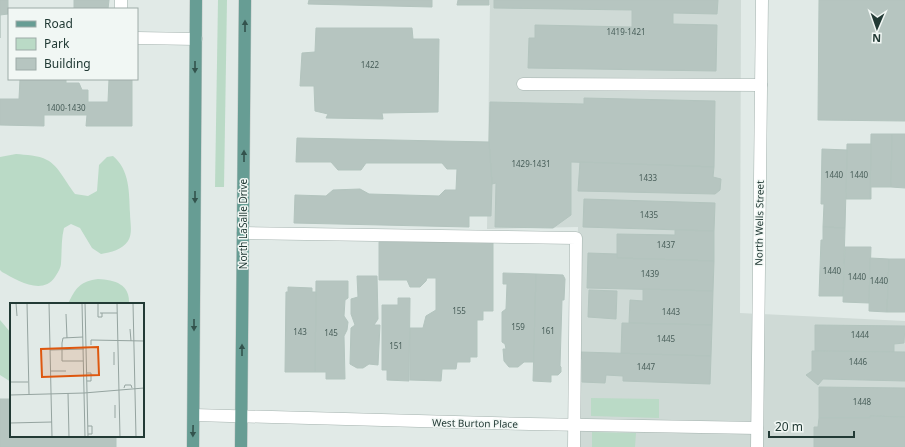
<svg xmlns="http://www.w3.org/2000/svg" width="905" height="447" font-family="'Noto Sans',sans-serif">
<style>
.built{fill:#cfdad6}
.green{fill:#badac6}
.building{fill:#b6c5c0;stroke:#b3c4be}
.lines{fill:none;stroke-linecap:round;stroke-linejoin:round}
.minor-casing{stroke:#a4b2ae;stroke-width:13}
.major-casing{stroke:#bdc4c2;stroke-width:13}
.minor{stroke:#fff;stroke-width:12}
.major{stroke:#679d94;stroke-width:12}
.oneway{fill:#33534d}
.labels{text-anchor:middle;stroke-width:3;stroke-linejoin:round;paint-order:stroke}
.number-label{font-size:8px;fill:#475d58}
.street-label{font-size:10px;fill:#223a35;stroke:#f1f7f4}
.inset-road{fill:none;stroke:#95a4a0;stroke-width:1}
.view{fill:#de570e;fill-opacity:0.15;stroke:#de570e;stroke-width:2}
.inset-edge{fill:none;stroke:#223a35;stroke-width:2}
</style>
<rect width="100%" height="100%" fill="#e1eae7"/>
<polygon class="built" points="490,0 741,0 740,313 905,321 905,447 571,447 578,227 487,229"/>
<g class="green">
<polygon points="218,0 227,0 224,187 215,187"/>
<path d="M 16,154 C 26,155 38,155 47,160 C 58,165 67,184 75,194 L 88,196 L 97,191 L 99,165 L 107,157 L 113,156 C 130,170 129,193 130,213 C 130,222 133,233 128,241 C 122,250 111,252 101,254 L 92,248 L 80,228 L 71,224 L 64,228 C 61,240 62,251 61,263 C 61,268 58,272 55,277 C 42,296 17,280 2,272 L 0,270 L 0,157 Z"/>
<path d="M 98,279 C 115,280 130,284 129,304 L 68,304 C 75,288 81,281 98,279 Z"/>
<polygon points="0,320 11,333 11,382 0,375"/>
<polygon points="591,398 659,399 659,418 591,416"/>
<polygon points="592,432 636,433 635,447 592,447"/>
</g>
<g class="building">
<polygon points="0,0 8,0 8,14 0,15 0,38"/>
<polygon points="74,0 109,0 108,9 74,9"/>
<polygon points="309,0 432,0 432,7 308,4"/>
<polygon points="458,0 489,0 489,5 457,5"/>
<polygon points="494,0 718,0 717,14 673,13 673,24 717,25 716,71 528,68 529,38 535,38 535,25 632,27 632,10 494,8"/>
<polygon points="819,0 905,0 905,121 818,120"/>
<polygon points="316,28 412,28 413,39 439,39 438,112 382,113 383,119 326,118 328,114 315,111 314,86 300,86 302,53 315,52"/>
<polygon points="20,79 66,79 66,83 79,83 82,90 88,90 88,102 108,102 109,79 132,79 132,126 86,126 87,115 44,115 44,126 0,125 0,99 19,99"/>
<polygon points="584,98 715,101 714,167 571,162 571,215 553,228 495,227 496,183 492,184 489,142 490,102 584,104"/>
<polygon points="871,134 892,134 891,187 871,187 871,199 870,199"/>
<polygon points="892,134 905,134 905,188 891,187"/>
<polygon points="297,138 489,142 492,184 491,216 469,216 469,227 294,223 295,195 326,196 333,190 360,189 369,194 439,196 445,190 456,190 457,169 447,169 442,163 366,163 361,170 338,170 331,162 296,162"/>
<polygon points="847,144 871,144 870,199 846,199"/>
<polygon points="822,149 847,150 845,228 823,227 824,204 821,204"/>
<polygon points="580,162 714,167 713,177 721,179 720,190 715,194 578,191"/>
<polygon points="584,199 715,203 714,231 583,227"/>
<polygon points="823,227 845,228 843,296 819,296 821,240 823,240"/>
<polygon points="675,230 714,231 714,261 617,258 617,234 675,235"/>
<polygon points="493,241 493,311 483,311 483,320 477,320 477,357 470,357 470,362 457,362 456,369 442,369 441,381 410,380 410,328 423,328 426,316 436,310 436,278 427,278 426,281 420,287 410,287 407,280 379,280 379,242"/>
<polygon points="845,247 871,247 869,303 843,302"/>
<polygon points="588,253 617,254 617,258 714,261 713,291 587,288"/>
<polygon points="870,258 889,259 887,312 869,311"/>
<polygon points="889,259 905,259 905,312 887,312"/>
<polygon points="503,273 536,274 534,362 524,362 518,367 509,367 504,361 503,349 506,349 505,344 502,342 502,312 506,309 507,284 503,284"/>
<polygon points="536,274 563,275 565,279 564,300 562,300 560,366 561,367 561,372 558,375 551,375 551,382 533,381"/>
<polygon points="357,276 377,276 378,319 374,325 380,325 378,365 369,364 363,368 357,368 350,364 351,328 355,325 351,314 351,299 358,297"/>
<polygon points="316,281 348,281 348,298 345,300 344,316 348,322 347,330 344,336 345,379 326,379 326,372 315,372"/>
<polygon points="288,287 312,288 312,292 316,292 315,372 285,372 286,292 288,292"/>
<polygon points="643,289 713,291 712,325 629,323 630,300 643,301"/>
<polygon points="589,290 617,291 616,319 588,317"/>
<polygon points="398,298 410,298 409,381 387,380 387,370 382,370 382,305 398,305"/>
<polygon points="622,323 712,325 711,356 621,354"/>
<polygon points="815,325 905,326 904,343 894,344 894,352 815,351"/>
<polygon points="812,351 905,352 905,381 823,379 818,385 806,375 812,371"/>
<polygon points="581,352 711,356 710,384 623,381 623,376 606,375 605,383 582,382 582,359 580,358"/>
<polygon points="819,387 905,388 905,417 870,416 870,418 819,418"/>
<polygon points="0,399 10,399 11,436 116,436 116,447 0,447"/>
<polygon points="870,416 905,417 905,447 814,447 814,427 818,427 819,418 870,418"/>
</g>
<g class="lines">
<g class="minor-casing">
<g id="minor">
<polyline points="121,9 121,0"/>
<polyline points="137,38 196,39"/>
<polyline points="523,84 761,85"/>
<polyline points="243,233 576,238 574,447"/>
<polyline points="194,415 530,424 757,428"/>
<polyline points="757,447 762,0"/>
</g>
</g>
<g class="major-casing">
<g id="major">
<polyline points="193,447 196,0"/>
<polyline points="241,447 245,0"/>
</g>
</g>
<use href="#minor" class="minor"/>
<use href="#major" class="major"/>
</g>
<defs><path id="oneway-solid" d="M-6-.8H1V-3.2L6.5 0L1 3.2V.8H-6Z"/></defs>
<g class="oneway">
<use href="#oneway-solid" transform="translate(245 26) rotate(-90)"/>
<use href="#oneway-solid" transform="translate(195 67) rotate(90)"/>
<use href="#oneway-solid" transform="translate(244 156) rotate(-90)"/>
<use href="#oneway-solid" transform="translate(195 197) rotate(90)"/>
<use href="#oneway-solid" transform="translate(194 325) rotate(90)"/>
<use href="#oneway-solid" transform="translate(242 350) rotate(-90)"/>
<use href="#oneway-solid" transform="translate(193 431) rotate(91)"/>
</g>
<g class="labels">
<g class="number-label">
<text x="626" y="35">1419-1421</text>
<text x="370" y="68">1422</text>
<text x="66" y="111">1400-1430</text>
<text x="531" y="167">1429-1431</text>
<text x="834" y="178">1440</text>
<text x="859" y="178">1440</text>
<text x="648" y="181">1433</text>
<text x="649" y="218">1435</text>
<text x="666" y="248">1437</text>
<text x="832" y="274">1440</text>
<text x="650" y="277">1439</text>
<text x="857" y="280">1440</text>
<text x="879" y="284">1440</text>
<text x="459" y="314">155</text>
<text x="671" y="315">1443</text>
<text x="518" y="330">159</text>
<text x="548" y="334">161</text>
<text x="300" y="335">143</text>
<text x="331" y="336">145</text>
<text x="860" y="338">1444</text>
<text x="666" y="342">1445</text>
<text x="396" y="349">151</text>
<text x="858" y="365">1446</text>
<text x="646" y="370">1447</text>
<text x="862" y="405">1448</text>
</g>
<g class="street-label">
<text transform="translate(759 223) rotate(-89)" y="4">North Wells Street</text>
<text transform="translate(243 224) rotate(-90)" y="4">North LaSalle Drive</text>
<text transform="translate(475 423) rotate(1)" y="4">West Burton Place</text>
</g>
</g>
<g transform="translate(10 303)">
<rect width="134" height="134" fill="#e1eae7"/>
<path class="inset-road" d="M 6,0 L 7,13M 17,0 L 19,91M 39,0 L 42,134M 72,0 L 75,134M 75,0 L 78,134M 88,0 L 88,14 L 92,14 L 92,10M 107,0 L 110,134M 123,0 L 126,134M 90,10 L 107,10M 56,11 L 57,35M 120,26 L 121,38M 73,34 L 53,35 L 52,40 L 52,58 L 73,58M 81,42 L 81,37 L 134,38M 40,47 L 74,46M 104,49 L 104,62M 41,68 L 56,68M 77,70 L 81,70 L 81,78 L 77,78M 0,79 L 18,79M 114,85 L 115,82 L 121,82 L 122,85M 58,90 L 59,134M 0,92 L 74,90 L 134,85M 105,102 L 105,115M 0,120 L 42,119M 78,123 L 82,123 L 82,131 L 78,131"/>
<path class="view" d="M 88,44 L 89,72 L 32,74 L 31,46 Z"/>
<rect width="134" height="134" class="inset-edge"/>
</g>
<rect x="8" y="8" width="130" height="72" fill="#f1f7f4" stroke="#9eaba8"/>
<rect x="16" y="21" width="20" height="6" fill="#679d94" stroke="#9eaba8"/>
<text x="44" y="28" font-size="12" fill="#223a35">Road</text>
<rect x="16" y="38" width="20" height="12" fill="#badac6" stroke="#9eaba8"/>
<text x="44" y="48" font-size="12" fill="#223a35">Park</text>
<rect x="16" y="58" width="20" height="12" fill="#b6c5c0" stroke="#9eaba8"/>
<text x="44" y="68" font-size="12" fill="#223a35">Building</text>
<g transform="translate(877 28) rotate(182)" stroke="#f1f7f4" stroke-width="3" paint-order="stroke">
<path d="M0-3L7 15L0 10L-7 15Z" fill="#223a35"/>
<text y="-6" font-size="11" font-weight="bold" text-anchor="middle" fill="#223a35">N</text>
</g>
<path d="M769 431v6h85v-6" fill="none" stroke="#223a35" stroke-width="2"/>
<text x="775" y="431" font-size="12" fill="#223a35" stroke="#f1f7f4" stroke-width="3" paint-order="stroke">20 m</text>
</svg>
